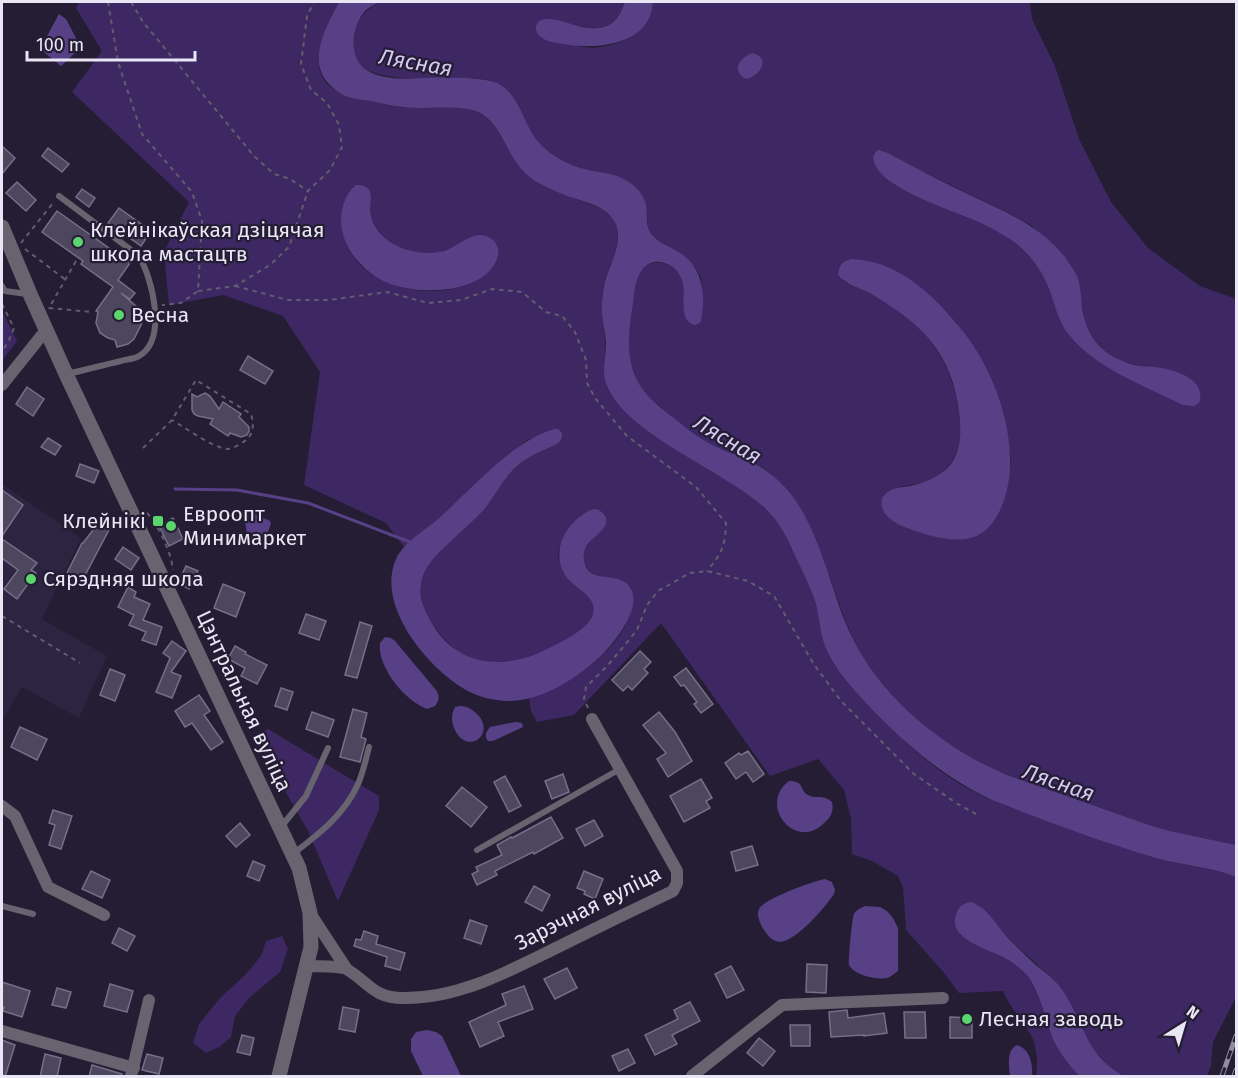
<svg xmlns="http://www.w3.org/2000/svg" width="1238" height="1078" font-family="'Fira Sans',sans-serif">
<style>
.built{fill:#2c2440}
.green{fill:#3d2864;fill-rule:evenodd}
.water{fill:#574085}
.lines{fill:none;stroke-linecap:round;stroke-linejoin:round}
.stream{stroke:#574085;stroke-width:3}
.building{fill:#4d465f;stroke:#756f89;stroke-width:1.5}
.path{stroke:#625c70;stroke-width:2;stroke-dasharray:4.5 4.5;stroke-linecap:butt}
.service{stroke:#676470;stroke-width:6}
.minor{stroke:#676470;stroke-width:12}
.tertiary{stroke:#676470;stroke-width:15}
.rail-casing{stroke:#918c9e;stroke-width:5}
.rail{stroke:#241d33;stroke-width:3;stroke-dasharray:9;stroke-linecap:butt}
.poi-dot{fill:#5bd56e;stroke:#241d33;stroke-width:2}
.labels{text-anchor:middle;stroke-width:4.5;stroke-linejoin:round;paint-order:stroke}
.poi-label{font-size:21px;fill:#e9e6f5;stroke:#241d33;text-anchor:start}
.street-label{font-size:21px;fill:#e9e6f5;stroke:#241d33}
.water-label{font-size:22px;font-style:italic;fill:#d3c9f1;stroke:#241d33}
</style>
<rect width="100%" height="100%" fill="#241d33"/>
<polygon class="built" points="2,484 81,538 42,619 107,656 79,718 22,687 2,721"/>
<g class="green">
<path d="M 79,2 L 339,2 C 326,26 301,74 338,91 C 344,94 352,95 359,97 C 377,103 395,108 415,108 C 434,108 463,104 479,113 C 502,124 508,162 533,179 C 546,189 563,194 579,200 C 590,204 602,207 610,216 C 629,236 609,262 604,284 C 600,303 604,322 605,341 C 607,359 601,374 609,391 C 616,404 627,413 639,422 C 670,448 708,465 741,489 C 753,497 765,506 774,517 C 784,528 789,542 795,555 C 802,570 810,585 815,601 C 822,626 822,647 837,669 C 850,687 865,702 881,717 C 909,747 939,774 976,793 C 1002,806 1030,814 1057,824 C 1089,835 1120,847 1153,857 C 1180,865 1210,867 1236,877 L 1236,997 L 1213,1042 L 1211,1066 L 1207,1076 L 1124,1076 L 1110,1068 L 1093,1049 L 1086,1039 L 1068,999 L 1056,982 L 1007,937 L 977,904 L 960,934 C 980,952 1009,954 1026,975 C 1041,993 1044,1018 1053,1039 C 1059,1054 1069,1065 1079,1076 L 1036,1076 C 1038,1064 1037,1046 1031,1035 C 1022,1019 1010,1008 1003,991 L 959,993 L 945,974 L 906,930 L 903,887 L 898,876 L 872,861 L 852,854 L 851,819 L 844,790 L 818,759 L 770,776 L 661,623 L 574,715 L 537,722 L 531,711 L 529,698 C 566,687 615,655 629,617 C 632,609 631,598 631,589 C 616,571 599,584 588,569 C 569,543 616,531 605,515 C 598,506 588,510 581,516 C 576,521 572,529 568,534 C 565,538 562,542 560,546 C 554,560 565,577 576,586 C 582,592 591,596 593,606 C 595,611 593,618 589,623 C 578,636 534,656 517,661 C 507,663 496,664 485,662 C 467,659 452,649 440,634 C 429,621 419,602 421,585 C 424,555 465,530 483,509 C 497,493 503,478 521,463 C 531,455 545,450 557,444 L 562,440 L 563,436 L 529,439 L 508,454 L 444,514 L 404,547 L 386,523 L 304,485 L 320,372 L 283,316 L 223,295 L 169,305 L 164,252 L 189,202 L 72,92 L 102,51 L 76,8 ZM 356,185 L 371,195 C 370,203 369,211 372,219 C 379,244 412,257 437,253 C 444,251 451,248 458,244 C 462,242 466,238 470,237 C 476,235 487,239 493,240 L 498,246 L 498,253 C 492,261 481,276 474,281 C 468,286 458,287 452,289 C 415,297 359,282 346,242 C 343,234 345,223 346,214 C 346,202 346,193 356,185 Z"/>
<path d="M 382,2 L 625,2 C 613,36 591,29 562,22 C 553,19 547,17 539,22 C 551,29 567,40 580,46 C 593,51 624,44 634,34 C 642,27 652,11 653,2 L 1030,2 L 1032,19 L 1055,66 L 1079,139 L 1111,202 L 1148,248 L 1200,286 L 1236,299 L 1236,845 L 1170,831 L 1152,826 L 1007,775 C 949,750 892,708 860,652 C 847,629 840,605 831,581 C 818,547 808,510 782,484 C 775,477 767,470 757,464 C 742,455 723,452 707,443 C 691,434 678,422 664,410 C 653,401 640,390 635,376 C 624,352 629,325 633,300 C 635,292 635,282 639,274 C 650,253 678,263 684,283 C 686,292 683,304 684,314 L 702,289 L 701,278 L 696,268 L 653,237 L 648,229 L 646,205 L 641,194 C 626,187 611,179 596,172 C 590,170 584,170 578,167 C 564,163 550,155 539,144 C 523,126 521,96 499,84 C 463,64 329,107 357,26 C 361,14 370,6 382,2 ZM 878,170 L 921,171 L 1009,213 L 1032,226 L 1055,246 L 1071,266 L 1082,309 L 1083,319 L 1088,330 L 1095,340 L 1104,350 L 1114,357 L 1125,362 L 1136,365 L 1170,370 L 1193,381 L 1092,357 L 1068,334 L 1060,319 L 1047,282 L 1037,265 L 1023,250 L 1006,236 L 987,226 L 923,199 L 895,185 ZM 904,276 C 969,321 1006,386 1011,465 L 952,539 C 935,537 888,526 882,507 C 882,506 882,499 882,498 C 887,494 892,489 897,488 C 901,486 907,486 911,485 C 926,482 941,477 950,464 C 962,449 961,429 959,412 C 950,342 905,307 844,281 Z"/>
<polygon points="2,310 17,341 2,361"/>
<polygon points="268,729 379,796 379,810 338,901 307,829 257,742 259,735"/>
<polygon points="282,936 288,949 280,972 250,997 235,1016 231,1037 219,1047 206,1053 193,1043 199,1024 220,998 245,975 261,956 266,941"/>
</g>
<g class="water">
<path d="M 339,2 L 382,2 C 377,3 371,6 366,10 C 353,24 347,54 364,68 C 382,82 408,78 429,78 C 442,77 454,78 466,78 C 477,79 487,79 497,83 C 521,94 523,127 541,145 C 555,159 573,167 593,171 C 605,173 617,174 627,181 C 636,186 644,195 646,205 C 648,214 645,224 650,232 C 655,241 666,245 675,250 C 703,264 706,293 701,321 L 698,324 L 694,325 C 671,315 697,283 671,266 C 666,263 660,261 654,262 C 636,266 635,289 633,303 C 628,333 624,366 644,391 C 652,401 663,410 674,418 C 689,431 704,442 723,450 C 730,453 737,455 744,458 C 765,467 784,483 796,501 C 818,533 830,582 844,619 C 872,691 937,745 1007,775 L 1152,826 L 1170,831 L 1236,845 L 1236,877 C 1211,867 1182,865 1156,858 C 1102,842 1046,821 994,801 C 944,778 905,744 867,704 C 853,689 837,672 828,653 C 820,637 820,618 815,601 C 810,586 803,572 796,558 C 788,539 780,522 765,508 C 725,471 626,434 607,386 C 601,372 606,359 606,345 C 606,337 604,329 603,321 C 601,310 602,296 604,286 C 608,264 628,239 612,218 C 602,205 585,202 570,197 C 554,191 536,184 524,172 C 505,153 500,117 472,110 C 455,106 435,108 418,108 C 402,108 387,105 371,101 C 364,100 356,99 348,97 C 340,94 334,89 329,84 C 306,61 327,25 339,2 Z"/>
<path d="M 625,2 L 653,2 C 650,44 602,49 569,45 C 561,43 550,43 542,38 C 539,36 535,31 536,27 C 538,10 572,25 582,27 C 592,29 605,29 613,22 C 619,17 622,10 625,2 Z"/>
<polygon points="59,14 66,19 79,44 75,53 61,66 40,49"/>
<path d="M 753,53 C 772,59 759,76 746,79 C 730,70 740,57 753,53 Z"/>
<path d="M 878,150 L 888,153 C 915,168 942,182 970,195 C 1005,212 1040,225 1065,257 C 1069,263 1074,270 1077,276 C 1081,286 1081,298 1082,308 C 1084,325 1092,340 1105,351 C 1114,358 1124,362 1134,365 C 1143,367 1153,366 1161,368 C 1179,371 1207,381 1199,403 L 1194,406 L 1183,405 C 1145,386 1097,369 1070,336 C 1056,320 1055,300 1046,282 C 1038,263 1021,245 1003,235 C 992,228 979,222 966,217 C 943,207 881,187 874,162 C 872,156 874,153 878,150 Z"/>
<path d="M 356,185 C 362,185 368,186 370,192 C 372,198 370,205 370,210 C 372,235 396,249 417,252 C 426,254 436,253 444,251 C 459,246 474,228 490,238 C 494,240 497,244 498,248 C 499,254 497,261 494,265 C 476,293 425,294 397,286 C 381,282 367,272 356,259 C 347,248 342,236 341,222 C 341,208 345,194 356,185 Z"/>
<path d="M 851,259 C 886,260 914,279 938,303 C 951,317 963,330 973,345 C 1000,386 1020,449 1005,497 C 1001,510 993,527 980,534 C 961,546 929,536 910,529 C 899,525 885,519 882,507 C 881,504 882,501 882,498 C 891,487 897,488 910,486 C 926,482 940,477 950,465 C 962,450 961,430 959,412 C 952,353 922,324 873,295 C 861,288 847,285 838,275 C 839,265 842,262 851,259 Z"/>
<path d="M 554,429 L 558,429 C 565,434 563,439 557,444 C 545,450 533,454 522,462 C 506,474 498,491 486,507 C 475,520 461,531 449,543 C 437,554 423,567 421,585 C 419,596 423,606 428,616 C 449,660 492,672 536,654 C 551,647 589,631 593,614 C 597,597 579,591 569,580 C 553,562 558,538 574,522 C 579,517 588,509 596,509 C 600,510 604,513 606,517 C 610,529 590,538 586,547 C 584,551 583,556 584,560 C 588,584 612,572 626,583 C 648,601 616,641 602,655 C 576,679 541,702 505,701 C 492,700 479,697 468,691 C 429,670 375,606 396,559 C 403,543 424,531 438,519 C 446,512 453,505 461,497 C 490,471 516,441 554,429 Z"/>
<polygon points="250,512 270,521 271,524 263,544 260,546 248,540 245,522 246,515"/>
<path d="M 385,637 L 391,638 L 395,641 L 436,690 C 440,696 439,701 435,706 L 427,709 C 405,701 377,667 380,643 Z"/>
<path d="M 460,706 C 467,706 472,709 477,714 C 497,734 467,756 455,730 C 451,722 451,715 455,707 Z"/>
<path d="M 515,722 L 522,723 L 523,727 L 493,741 L 488,741 C 484,736 486,732 490,727 Z"/>
<path d="M 789,781 C 805,781 799,790 808,795 C 817,800 821,793 832,802 C 834,811 831,817 824,823 C 796,852 757,805 789,781 Z"/>
<path d="M 825,879 L 832,882 L 835,890 L 834,894 C 825,907 796,942 779,942 C 771,941 766,933 762,927 C 760,922 756,915 759,909 C 764,899 813,881 825,879 Z"/>
<path d="M 971,902 C 987,907 997,926 1007,937 C 1017,947 1027,957 1037,966 C 1046,973 1054,979 1061,988 C 1084,1020 1084,1055 1124,1076 L 1079,1076 C 1069,1065 1059,1053 1053,1039 C 1045,1019 1041,996 1029,978 C 1024,971 1016,965 1008,960 C 992,950 944,940 957,912 C 960,905 965,903 971,902 Z"/>
<path d="M 865,906 L 880,907 L 887,911 L 893,918 L 898,928 L 898,971 C 895,973 891,977 887,978 C 876,980 854,975 849,965 C 848,962 852,917 854,914 C 856,910 861,908 865,906 Z"/>
<polygon points="427,1030 436,1032 442,1036 461,1076 423,1076 411,1051 411,1039 416,1032"/>
<path d="M 1017,1045 C 1030,1049 1033,1064 1032,1076 L 1010,1076 C 1009,1066 1006,1050 1017,1045 Z"/>
</g>
<g class="lines">
<polyline class="stream" points="175,489 237,490 308,503 410,542"/>
</g>
<g class="building">
<polygon points="2,146 15,158 2,174"/>
<polygon points="48,148 69,164 62,172 42,156"/>
<polygon points="17,182 36,200 26,211 6,193"/>
<polygon points="82,189 95,198 89,207 76,197"/>
<polygon points="119,208 151,231 141,246 108,223"/>
<polygon points="57,211 130,263 118,280 135,293 130,299 121,293 137,307 142,323 134,339 128,344 117,347 115,340 108,338 100,333 96,323 98,312 96,311 113,287 81,264 83,261 42,232"/>
<polygon points="248,356 273,371 265,384 240,370"/>
<polygon points="27,387 44,399 33,416 16,404"/>
<polygon points="205,393 210,396 219,409 223,402 241,414 239,417 249,427 249,431 247,435 241,437 230,433 228,436 210,424 213,419 198,416 194,414 192,410 192,394 197,397"/>
<polygon points="48,438 61,446 55,455 41,447"/>
<polygon points="80,464 99,471 94,483 76,476"/>
<polygon points="2,490 23,505 2,536"/>
<polygon points="173,518 183,539 169,546 159,526"/>
<polygon points="100,521 110,528 82,581 67,573 82,543 83,543"/>
<polygon points="2,539 37,563 31,570 36,573 17,599 4,589 18,570 2,558"/>
<polygon points="123,547 139,558 131,570 115,559"/>
<polygon points="186,566 198,571 189,589 178,583"/>
<polygon points="223,584 245,593 236,617 214,608"/>
<polygon points="128,587 136,592 134,597 150,604 143,620 162,627 156,645 142,640 146,632 129,625 134,615 118,607"/>
<polygon points="306,614 326,621 319,640 299,633"/>
<polygon points="360,622 372,626 357,678 345,675"/>
<polygon points="172,641 186,651 171,672 181,676 172,698 156,692 170,658 163,653"/>
<polygon points="235,646 246,652 245,654 267,665 257,684 241,676 245,668 228,659"/>
<polygon points="640,651 651,662 644,669 648,673 632,690 628,686 623,691 612,680"/>
<polygon points="686,668 713,704 701,713 694,704 697,702 684,685 681,686 674,677"/>
<polygon points="110,669 125,675 115,701 100,695"/>
<polygon points="281,688 293,692 287,710 275,706"/>
<polygon points="199,695 210,711 204,715 223,742 211,750 192,723 185,727 175,711"/>
<polygon points="353,709 367,713 361,737 366,739 360,762 340,757"/>
<polygon points="312,712 334,720 328,737 306,729"/>
<polygon points="659,712 675,732 692,761 668,777 657,759 666,753 643,725"/>
<polygon points="20,727 47,739 37,760 11,747"/>
<polygon points="748,751 764,774 753,782 746,772 736,779 725,763 739,753 741,755"/>
<polygon points="563,774 569,792 552,799 545,781"/>
<polygon points="505,776 521,806 509,812 494,782"/>
<polygon points="701,779 712,798 706,801 710,808 684,822 670,796"/>
<polygon points="462,787 487,807 471,827 446,806"/>
<polygon points="53,810 72,816 61,849 49,845 55,825 49,823"/>
<polygon points="551,817 563,838 534,854 533,852 495,871 497,875 477,885 472,874 478,871 476,867 502,855 497,845 511,837 512,838"/>
<polygon points="594,820 603,836 585,846 576,829"/>
<polygon points="240,823 250,835 236,847 226,836"/>
<polygon points="752,846 758,865 736,871 731,852"/>
<polygon points="253,861 265,866 259,881 247,876"/>
<polygon points="91,871 110,880 102,898 82,889"/>
<polygon points="584,871 603,879 595,899 584,894 585,891 577,888"/>
<polygon points="534,886 550,895 542,911 525,902"/>
<polygon points="470,920 487,926 481,944 464,938"/>
<polygon points="119,928 135,936 127,951 112,943"/>
<polygon points="364,931 378,936 376,944 405,953 400,970 385,966 387,957 354,946 356,939 361,940"/>
<polygon points="807,964 827,965 826,993 806,992"/>
<polygon points="731,966 744,990 727,998 715,974"/>
<polygon points="567,968 577,988 555,999 544,979"/>
<polygon points="2,982 30,991 22,1017 3,1011 4,1007 2,1007"/>
<polygon points="110,984 133,991 127,1012 104,1006"/>
<polygon points="524,986 533,1009 498,1022 504,1036 480,1047 469,1022 506,1005 502,994"/>
<polygon points="57,988 71,992 66,1008 52,1005"/>
<polygon points="690,1002 700,1021 672,1035 677,1044 655,1055 645,1035 678,1019 674,1010"/>
<polygon points="343,1007 359,1010 355,1032 339,1029"/>
<polygon points="847,1010 848,1018 884,1013 887,1033 864,1036 864,1035 831,1037 829,1012"/>
<polygon points="904,1012 925,1012 926,1038 905,1038"/>
<polygon points="950,1017 972,1018 972,1038 950,1038"/>
<polygon points="790,1025 810,1025 810,1046 791,1046"/>
<polygon points="242,1035 254,1038 250,1055 237,1052"/>
<polygon points="759,1038 775,1051 763,1066 747,1053"/>
<polygon points="2,1040 15,1045 5,1077 2,1077"/>
<polygon points="628,1049 635,1063 619,1071 612,1056"/>
<polygon points="45,1054 61,1058 57,1077 40,1077"/>
<polygon points="147,1054 163,1058 159,1074 142,1070"/>
<polygon points="92,1065 122,1074 121,1077 89,1077"/>
</g>
<g class="lines">
<g class="path">
<polyline points="108,2 118,62 142,134 192,192 202,221 198,291 181,303 162,305"/>
<polyline points="131,2 143,22 254,156 274,174 290,179 308,191"/>
<polyline points="21,243 53,203"/>
<polyline points="25,249 66,280"/>
<polyline points="76,261 49,308 92,312"/>
<path d="M 235,286 L 288,300 L 329,300 L 387,292 L 428,303 L 461,300 L 492,289 L 522,292 L 546,312 L 562,316 L 575,332 L 586,360 L 587,383 L 595,398 L 627,436 L 696,487 L 726,523 C 725,547 722,553 707,571"/>
<polyline points="198,291 235,286 270,265 289,247 308,191 330,170 342,147 339,125 327,103 311,90 301,64 307,16 314,2"/>
<polyline points="2,304 14,328 9,340 2,352"/>
<path d="M 143,448 L 172,420 L 196,380 L 251,414 C 254,424 254,433 246,440 C 241,444 234,448 228,449 C 215,449 184,427 172,420"/>
<path d="M 147,513 C 159,526 171,552 173,570"/>
<polyline points="2,616 80,663"/>
<polyline points="588,708 584,699 586,687 609,664 637,630 647,605 658,591 690,573 707,571 748,581 774,596 813,663 841,701 914,774 956,803 976,814"/>
</g>
<g class="service">
<path d="M 59,196 L 139,256 C 152,278 168,339 139,356 C 135,359 127,359 121,361 C 103,365 85,370 67,374"/>
<polyline points="2,286 5,291 27,294"/>
<polyline points="281,827 306,796 328,748"/>
<polyline points="477,850 620,769"/>
<path d="M 294,853 C 319,834 345,814 358,784 C 363,773 366,759 369,747"/>
<polyline points="2,906 33,914"/>
</g>
<g class="minor">
<polyline points="2,385 46,330"/>
<polyline points="2,806 15,816 48,887 104,915"/>
<polyline points="310,913 346,968"/>
<path d="M 307,966 C 317,967 340,965 348,970 C 369,983 374,998 403,998 C 459,999 509,971 558,947 C 596,928 635,909 673,891 L 677,883 L 677,871 L 592,719"/>
<polyline points="2,1031 134,1068"/>
<polyline points="131,1076 149,1000"/>
<polyline points="692,1076 782,1005 943,998"/>
</g>
<polyline class="tertiary" points="2,227 30,294 66,374 299,868 310,913 311,947 279,1076"/>
<g class="rail-casing">
<g id="rail">
<polyline points="1222,1076 1236,1036"/>
<polyline points="1234,1076 1236,1070"/>
</g>
</g>
<use href="#rail" class="rail"/>
</g>
<g class="poi-dot">
<circle cx="78" cy="242" r="6"/>
<circle cx="119" cy="315" r="6"/>
<rect x="152" y="515" width="12" height="12" rx="3"/>
<circle cx="171" cy="526" r="6"/>
<circle cx="31" cy="579" r="6"/>
<circle cx="967" cy="1019" r="6"/>
</g>
<g class="labels">
<g class="poi-label">
<text x="90" y="237">Клейнікаўская дзіцячая<tspan x="90" dy="24">школа мастацтв</tspan></text>
<text x="131" y="322">Весна</text>
<text x="183" y="521">Евроопт<tspan x="183" dy="24">Минимаркет</tspan></text>
<text x="146" y="528" text-anchor="end">Клейнікі</text>
<text x="43" y="586">Сярэдняя школа</text>
<text x="979" y="1026">Лесная заводь</text>
</g>
<g class="street-label">
<text transform="translate(244 701) rotate(65)" y="7">Цэнтральная вуліца</text>
<text transform="translate(588 908) rotate(-27)" y="7">Зарэчная вуліца</text>
</g>
<g class="water-label">
<text transform="translate(416 62) rotate(10)" y="8">Лясная</text>
<text transform="translate(728 439) rotate(31)" y="8">Лясная</text>
<text transform="translate(1059 782) rotate(19)" y="8">Лясная</text>
</g>
</g>
<rect width="1238" height="1078" fill="none" stroke="#e9e6f5" stroke-width="6"/>
<g transform="translate(1184 1024) rotate(37)" stroke="#241d33" stroke-width="4.5" paint-order="stroke">
<path d="M0-4.5L10 22L0 15L-10 22Z" fill="#e9e6f5"/>
<text y="-9" font-size="16" font-weight="bold" text-anchor="middle" fill="#e9e6f5">N</text>
</g>
<path d="M27 51v9h168v-9" fill="none" stroke="#e9e6f5" stroke-width="3"/>
<text x="36" y="51" font-size="18" fill="#e9e6f5" stroke="#241d33" stroke-width="4.5" paint-order="stroke">100 m</text>
</svg>
